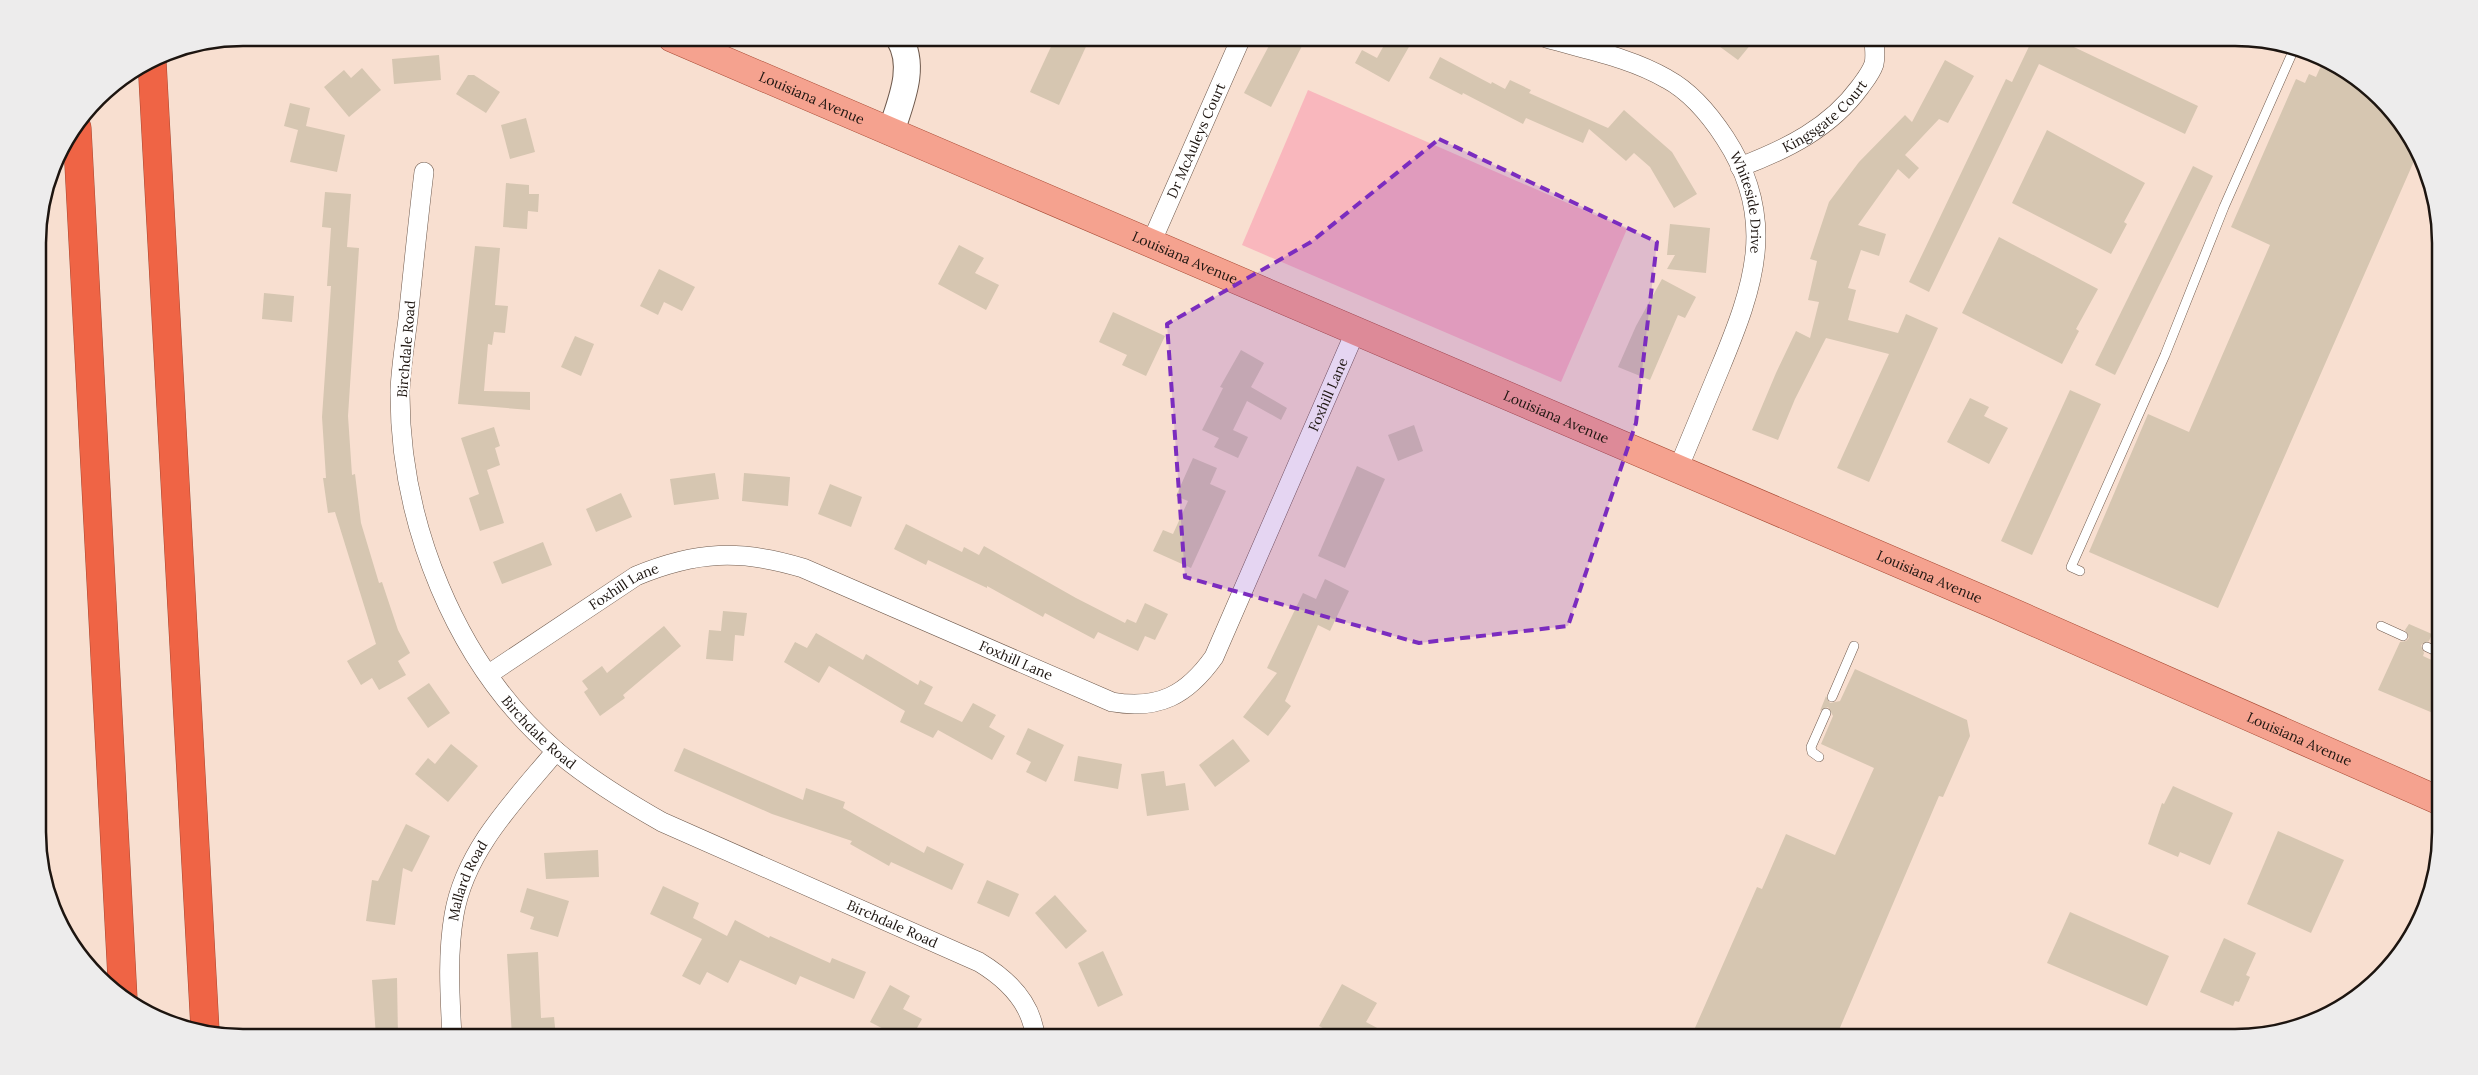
<svg xmlns="http://www.w3.org/2000/svg" width="2478" height="1075" font-family="Lora,serif">
<style>
.green{fill:#f9b7bd}
.building{fill:#d6c6b1}
.lines{fill:none;stroke-linecap:round;stroke-linejoin:round}
.lane-casing{stroke:#6e594c;stroke-width:10}
.street-casing{stroke:#6e594c;stroke-width:20}
.secondary-casing{stroke:#6e594c;stroke-width:28}
.primary-casing{stroke:#a64832;stroke-width:29}
.highway-casing{stroke:#a64832;stroke-width:29}
.lane{stroke:#fff;stroke-width:9}
.street{stroke:#fff;stroke-width:19}
.secondary{stroke:#fff;stroke-width:26}
.primary{stroke:#f5a28f;stroke-width:28}
.highway{stroke:#ef6445;stroke-width:28}
.marked{fill:#7b2cbf;fill-opacity:0.2;stroke:#7b2cbf;stroke-width:4;stroke-dasharray:10 6;stroke-linejoin:round}
.labels{text-anchor:middle;stroke-width:4.5;stroke-linejoin:round;paint-order:stroke}
.street-label{font-size:14px;fill:#1d1510;stroke:#fff}
.rim{fill:none;stroke:#1d1510;stroke-width:2.5}
</style>
<rect width="100%" height="100%" fill="#f8dfd0"/>
<polygon class="green" points="1308,90 1627,229 1561,382 1242,245"/>
<g class="building">
<polygon points="1055,38 1090,38 1059,105 1030,92"/>
<polygon points="1273,38 1306,38 1271,107 1244,93"/>
<polygon points="1388,38 1398,38 1410,45 1389,82 1355,63 1362,50 1377,58"/>
<polygon points="1708,38 1756,38 1738,60"/>
<polygon points="2033,38 2055,38 2198,106 2185,134 2039,64 1929,292 1909,282 2006,79 2012,82"/>
<polygon points="439,55 441,80 394,84 392,59"/>
<polygon points="1440,57 1491,84 1492,82 1505,89 1510,80 1531,90 1529,93 1608,128 1624,110 1672,152 1697,194 1674,208 1650,167 1634,153 1626,161 1589,129 1583,143 1526,118 1523,124 1463,93 1462,95 1429,78"/>
<polygon points="2324,59 2360,80 2398,118 2418,152 2218,608 2089,552 2148,414 2189,432 2270,245 2231,227 2296,79 2305,83 2309,74 2316,77"/>
<polygon points="1945,60 1974,76 1948,123 1939,119 1905,155 1919,168 1909,179 1898,169 1858,225 1886,234 1879,256 1861,250 1848,288 1856,290 1848,320 1898,333 1906,314 1938,328 1869,482 1837,468 1889,354 1826,338 1795,399 1778,440 1752,430 1776,373 1796,331 1810,338 1819,302 1808,300 1817,261 1810,259 1829,202 1859,162 1905,115 1912,122"/>
<polygon points="362,68 381,90 349,117 324,87 344,70 351,78"/>
<polygon points="468,75 474,75 500,92 486,113 456,94"/>
<polygon points="290,103 310,108 306,126 345,135 337,172 290,162 298,130 284,126"/>
<polygon points="526,118 535,152 510,159 501,125"/>
<polygon points="2047,130 2145,183 2124,222 2127,224 2111,254 2012,203"/>
<polygon points="2193,166 2213,176 2115,375 2095,365"/>
<polygon points="506,183 529,185 529,194 539,194 538,212 528,211 527,229 503,227"/>
<polygon points="325,192 351,194 347,247 359,248 348,416 352,475 355,474 361,523 379,583 382,582 398,630 410,653 398,661 406,675 379,690 372,678 361,685 347,661 376,644 335,512 328,513 323,478 326,478 322,417 331,286 327,286 331,228 322,227"/>
<polygon points="1670,224 1710,228 1706,273 1667,269 1675,255 1667,255"/>
<polygon points="1999,237 2098,289 2076,329 2079,331 2062,364 1962,313"/>
<polygon points="959,245 984,258 975,273 999,285 986,310 938,284"/>
<polygon points="475,246 500,248 495,305 508,306 505,333 494,332 492,345 488,344 484,391 530,392 530,410 458,404"/>
<polygon points="659,269 695,287 682,311 664,302 658,315 640,306"/>
<polygon points="1662,279 1696,297 1685,318 1678,315 1650,380 1618,367 1636,326"/>
<polygon points="264,293 294,296 292,322 262,319"/>
<polygon points="1113,312 1165,336 1146,376 1122,365 1127,355 1099,342"/>
<polygon points="575,336 594,344 581,376 561,367"/>
<polygon points="1241,350 1264,363 1251,387 1287,408 1281,420 1247,401 1233,430 1248,437 1238,458 1214,447 1219,438 1202,430 1223,388 1220,387"/>
<polygon points="2070,390 2101,404 2032,555 2001,541"/>
<polygon points="1970,398 1989,407 1984,416 2008,428 1989,464 1947,442"/>
<polygon points="1414,425 1423,451 1398,461 1388,435"/>
<polygon points="494,427 500,446 495,448 500,465 487,470 504,523 480,531 469,498 479,494 461,438"/>
<polygon points="1193,458 1217,468 1210,484 1226,491 1191,568 1153,551 1163,530 1173,534 1188,501 1176,496"/>
<polygon points="1357,466 1385,479 1345,568 1318,556"/>
<polygon points="715,473 719,499 674,505 670,479"/>
<polygon points="744,473 790,477 788,506 742,501"/>
<polygon points="830,484 862,497 851,527 818,514"/>
<polygon points="621,493 632,517 596,532 586,509"/>
<polygon points="906,524 962,552 964,547 979,555 984,546 1076,598 1125,623 1127,619 1136,623 1145,603 1168,614 1155,640 1145,636 1138,651 1098,632 1094,639 1045,613 1043,617 987,586 987,588 928,560 926,565 894,549"/>
<polygon points="543,542 552,565 502,584 493,562"/>
<polygon points="1325,579 1349,591 1330,631 1318,625 1285,701 1291,706 1268,736 1243,717 1277,673 1267,668 1303,593 1316,599"/>
<polygon points="723,611 747,613 744,636 735,635 733,661 706,659 709,630 721,631"/>
<polygon points="2409,624 2432,634 2429,641 2421,645 2424,653 2423,656 2440,664 2440,670 2434,683 2440,686 2440,697 2433,713 2378,690 2400,642 2406,641 2409,638 2405,630"/>
<polygon points="664,626 681,646 623,695 625,698 600,716 584,692 588,689 582,681 602,666 607,673"/>
<polygon points="816,633 863,660 866,654 918,685 920,680 933,687 924,704 962,722 973,703 996,715 989,727 1005,736 992,760 938,730 933,738 900,722 905,711 829,666 819,683 784,662 795,642 807,648"/>
<polygon points="1855,669 1967,720 1970,736 1943,797 1939,796 1836,1037 1691,1037 1757,887 1762,889 1786,834 1835,855 1874,768 1821,744 1833,716 1828,707 1820,711 1826,696 1830,703 1840,701"/>
<polygon points="429,683 450,713 428,728 407,698"/>
<polygon points="1028,728 1064,745 1046,782 1026,772 1031,762 1016,754"/>
<polygon points="1233,739 1250,761 1215,787 1199,765"/>
<polygon points="451,744 478,766 448,802 415,774 428,758 435,764"/>
<polygon points="684,748 803,800 806,788 845,802 843,808 924,853 927,846 964,864 952,890 891,862 889,866 850,844 852,841 772,814 674,771"/>
<polygon points="1078,756 1122,764 1118,789 1074,781"/>
<polygon points="1164,771 1166,786 1185,783 1189,810 1147,816 1141,774"/>
<polygon points="2173,786 2233,813 2210,865 2180,852 2178,857 2148,844 2162,803 2164,804"/>
<polygon points="406,824 430,836 412,872 403,868 395,925 366,921 372,880 378,881"/>
<polygon points="2278,831 2344,860 2311,933 2247,904"/>
<polygon points="598,850 599,877 546,879 544,853"/>
<polygon points="987,880 1019,894 1009,917 977,903"/>
<polygon points="663,886 699,903 693,918 727,936 735,920 769,938 770,936 830,963 832,958 866,972 854,999 800,976 796,985 740,960 728,983 707,972 700,985 682,976 702,939 650,914"/>
<polygon points="527,888 569,901 558,937 530,929 534,917 520,912"/>
<polygon points="1055,895 1087,931 1066,949 1035,913"/>
<polygon points="2070,912 2169,956 2147,1006 2047,963"/>
<polygon points="2224,938 2256,953 2246,975 2250,977 2239,1002 2235,1001 2233,1006 2200,992"/>
<polygon points="1103,951 1123,995 1098,1007 1078,963"/>
<polygon points="538,952 541,1018 554,1017 556,1037 512,1037 507,954"/>
<polygon points="397,978 398,1037 376,1037 372,980"/>
<polygon points="1342,984 1377,1003 1366,1022 1394,1037 1339,1037 1319,1026"/>
<polygon points="890,985 910,996 903,1009 922,1019 912,1037 899,1037 870,1022"/>
</g>
<g class="lines">
<g class="lane-casing">
<g id="lane">
<polyline points="2080,571 2071,567 2165,355 2224,207 2294,49"/>
<polyline points="2381,626 2403,636"/>
<polyline points="2427,647 2440,653"/>
<polyline points="1832,697 1854,646"/>
<polyline points="1819,757 1812,752 1811,747 1826,713"/>
</g>
</g>
<g class="street-casing">
<g id="street">
<path id="s1" d="M 1546,38 C 1587,50 1629,57 1667,79 C 1691,92 1710,115 1725,138 C 1778,219 1754,286 1720,368 C 1706,401 1692,435 1678,469"/>
<path id="s2" d="M 1740,167 C 1787,149 1830,128 1860,87 C 1865,80 1871,73 1874,64 C 1876,56 1874,46 1874,38"/>
<path id="s3" d="M 424,172 C 418,221 413,270 408,319 C 405,342 401,367 400,390 C 399,521 455,664 556,751 C 589,779 625,801 662,822 L 979,962 C 1007,979 1032,1003 1035,1037"/>
<path id="s4" d="M 1151,243 L 1241,38"/>
<path id="s5" d="M 489,674 L 636,576 C 696,551 741,549 803,568 L 1112,702 C 1159,710 1187,695 1214,657 L 1356,330"/>
<path id="s6" d="M 452,1037 C 450,997 447,956 454,915 C 465,850 515,800 556,751"/>
</g>
</g>
<g class="secondary-casing">
<path id="secondary" d="M 891,132 C 900,103 917,67 899,38"/>
</g>
<g class="primary-casing">
<g id="primary">
<path id="s7" d="M 672,38 L 1998,606 L 2440,801"/>
</g>
</g>
<g class="highway-casing">
<g id="highway">
<polyline points="152,61 205,1030"/>
<polyline points="77,128 123,998"/>
</g>
</g>
<use href="#lane" class="lane"/>
<use href="#street" class="street"/>
<use href="#secondary" class="secondary"/>
<use href="#primary" class="primary"/>
<use href="#highway" class="highway"/>
</g>
<path class="marked" d="M 1439,139 L 1657,242 L 1636,423 L 1568,626 L 1419,643 L 1185,577 L 1167,324 L 1311,242 Z"/>
<g class="labels">
<g class="street-label">
<text dy="5" stroke="none"><textPath href="#s7" startOffset="152">Louisiana Avenue</textPath></text>
<text dy="5" stroke="none"><textPath href="#s2" startOffset="100">Kingsgate Court</textPath></text>
<text dy="5" stroke="none"><textPath href="#s4" startOffset="112">Dr McAuleys Court</textPath></text>
<text dy="5" stroke="none"><textPath href="#s1" startOffset="281">Whiteside Drive</textPath></text>
<text dy="5" stroke="none"><textPath href="#s7" startOffset="558">Louisiana Avenue</textPath></text>
<text transform="translate(406 349) rotate(-85)" y="5">Birchdale Road</text>
<text dy="5" stroke="none"><textPath href="#s5" startOffset="1090">Foxhill Lane</textPath></text>
<text dy="5" stroke="none"><textPath href="#s7" startOffset="962">Louisiana Avenue</textPath></text>
<text dy="5" stroke="none"><textPath href="#s7" startOffset="1368">Louisiana Avenue</textPath></text>
<text dy="5" stroke="none"><textPath href="#s5" startOffset="161">Foxhill Lane</textPath></text>
<text dy="5" stroke="none"><textPath href="#s5" startOffset="580">Foxhill Lane</textPath></text>
<text dy="5" stroke="none"><textPath href="#s3" startOffset="599">Birchdale Road</textPath></text>
<text dy="5" stroke="none"><textPath href="#s7" startOffset="1772">Louisiana Avenue</textPath></text>
<text dy="5" stroke="none"><textPath href="#s6" startOffset="159">Mallard Road</textPath></text>
<text dy="5" stroke="none"><textPath href="#s3" startOffset="1004">Birchdale Road</textPath></text>
</g>
</g>
<path d="M0 0H2478V1075H0ZM243 46H2235A197 197 0 0 1 2432 243V832A197 197 0 0 1 2235 1029H243A197 197 0 0 1 46 832V243A197 197 0 0 1 243 46Z" fill="#edecec" fill-rule="evenodd"/>
<path class="rim" d="M243 46H2235A197 197 0 0 1 2432 243V832A197 197 0 0 1 2235 1029H243A197 197 0 0 1 46 832V243A197 197 0 0 1 243 46Z"/>
</svg>
